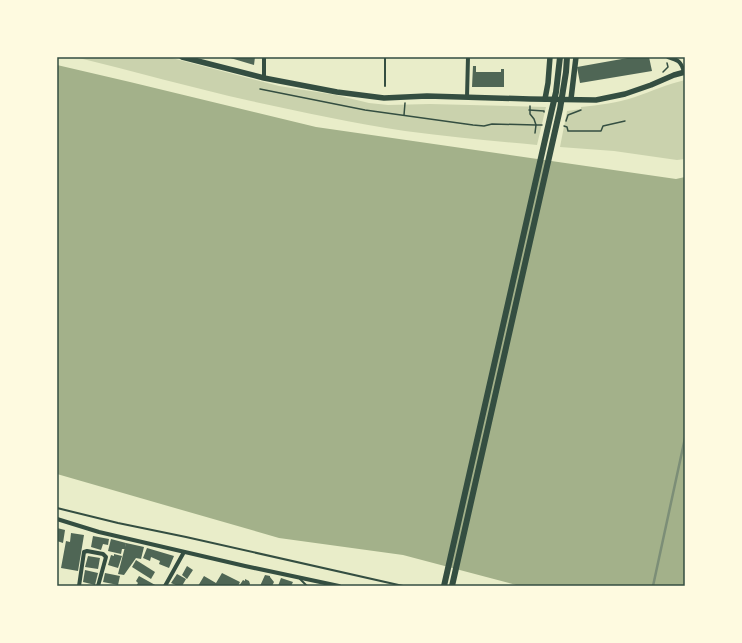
<svg xmlns="http://www.w3.org/2000/svg" width="742" height="643" font-family="'Exo 2',sans-serif">
<style>
.green{fill:#cad2ad}
.water{fill:#a3b18a}
.building{fill:#4f6655}
.lines{fill:none;stroke-linecap:round;stroke-linejoin:round}
.path{stroke:#344e41;stroke-width:1.5}
.service{stroke:#344e41;stroke-width:2}
.minor{stroke:#344e41;stroke-width:4}
.tertiary{stroke:#344e41;stroke-width:5.5}
.secondary{stroke:#344e41;stroke-width:6}
.rail{stroke:#7c8e77;stroke-width:2.5}
.neatline{fill:none;stroke:#344e41;stroke-width:1.5}
</style>
<rect width="100%" height="100%" fill="#e9edc9"/>
<g class="green">
<path d="M 75,57 L 168,57 L 279,86 L 336,95 L 369,103 L 388,105 L 430,104 L 546,107 L 537,145 C 493,141 449,137 405,131 C 353,123 302,112 251,101 C 192,88 134,71 75,57 Z"/>
<path d="M 685,80 L 685,159 L 677,160 L 614,151 L 560,147 L 567,111 L 581,109 L 581,107 C 599,105 618,103 635,97 C 652,91 668,84 685,80 Z"/>
</g>
<polygon class="water" points="57,65 130,82 316,127 676,179 685,177 685,586 520,586 403,555 279,538 57,474"/>
<g class="building">
<polygon points="227,57 255,57 254,65"/>
<polygon points="633,57 649,57 652,71 580,83 577,67"/>
<polygon points="473,66 476,66 476,72 501,72 501,69 504,69 504,87 472,87"/>
<polygon points="57,528 65,530 63,543 57,541"/>
<polygon points="71,533 84,535 78,571 61,568 66,541 70,542"/>
<polygon points="93,536 109,539 108,545 103,544 101,550 91,547"/>
<polygon points="111,539 126,543 125,549 122,549 121,554 108,551"/>
<polygon points="126,543 144,547 141,559 136,558 124,575 118,574"/>
<polygon points="147,548 174,556 169,568 159,564 160,561 151,557 150,561 143,558"/>
<polygon points="114,554 122,556 118,568 108,565 111,555 114,556"/>
<polygon points="88,556 100,558 98,569 85,567"/>
<polygon points="136,560 155,572 151,579 132,567"/>
<polygon points="187,566 193,570 187,579 182,575"/>
<polygon points="85,570 98,573 95,585 83,582"/>
<polygon points="105,573 120,576 118,585 103,582"/>
<polygon points="222,573 240,582 238,586 198,586 204,576 216,583"/>
<polygon points="177,574 186,579 182,586 178,586 171,583"/>
<polygon points="265,575 270,576 270,577 274,582 272,586 260,586"/>
<polygon points="139,576 157,586 136,586 138,583 136,581"/>
<polygon points="281,578 293,582 291,586 278,586"/>
<polygon points="245,579 249,581 250,584 249,586 239,586 243,580 245,581"/>
</g>
<g class="lines">
<g class="path">
<polyline points="663,72 668,67 667,63"/>
<polyline points="260,89 365,110 473,125 484,126 492,124 536,125 535,133"/>
<polyline points="530,106 530,114 534,119 536,125 542,125"/>
<polyline points="529,110 544,111 544,112"/>
<polyline points="404,115 405,103"/>
<polyline points="566,121 568,115 581,110"/>
<polyline points="564,126 567,127 568,131 601,131 603,126 625,121"/>
</g>
<g class="service">
<polyline points="385,86 385,57"/>
<polyline points="57,508 118,523 186,537 403,586"/>
<polyline points="300,579 307,586"/>
</g>
<g class="minor">
<path d="M 668,57 C 678,60 681,61 684,72"/>
<polyline points="264,78 264,57"/>
<polyline points="467,97 468,57"/>
<polyline points="57,519 99,532 245,566 339,586"/>
<polyline points="79,586 84,552 87,551 103,554 106,557 98,586"/>
<polyline points="165,586 184,552"/>
</g>
<g class="tertiary">
<polyline points="182,57 264,78 337,92 384,98 427,96 530,99 596,100 625,94 651,85 674,75 685,72"/>
<polyline points="545,99 548,83 550,57"/>
<polyline points="571,99 576,57"/>
</g>
<g class="secondary">
<polyline points="444,586 552,109 556,92 560,57"/>
<polyline points="452,586 560,109 566,72 567,57"/>
</g>
<polyline class="rail" points="653,586 685,438"/>
</g>
<rect width="742" height="643" fill="none" stroke="#fefae0" stroke-width="116"/>
<rect x="58" y="58" width="626" height="527" class="neatline"/>
</svg>
